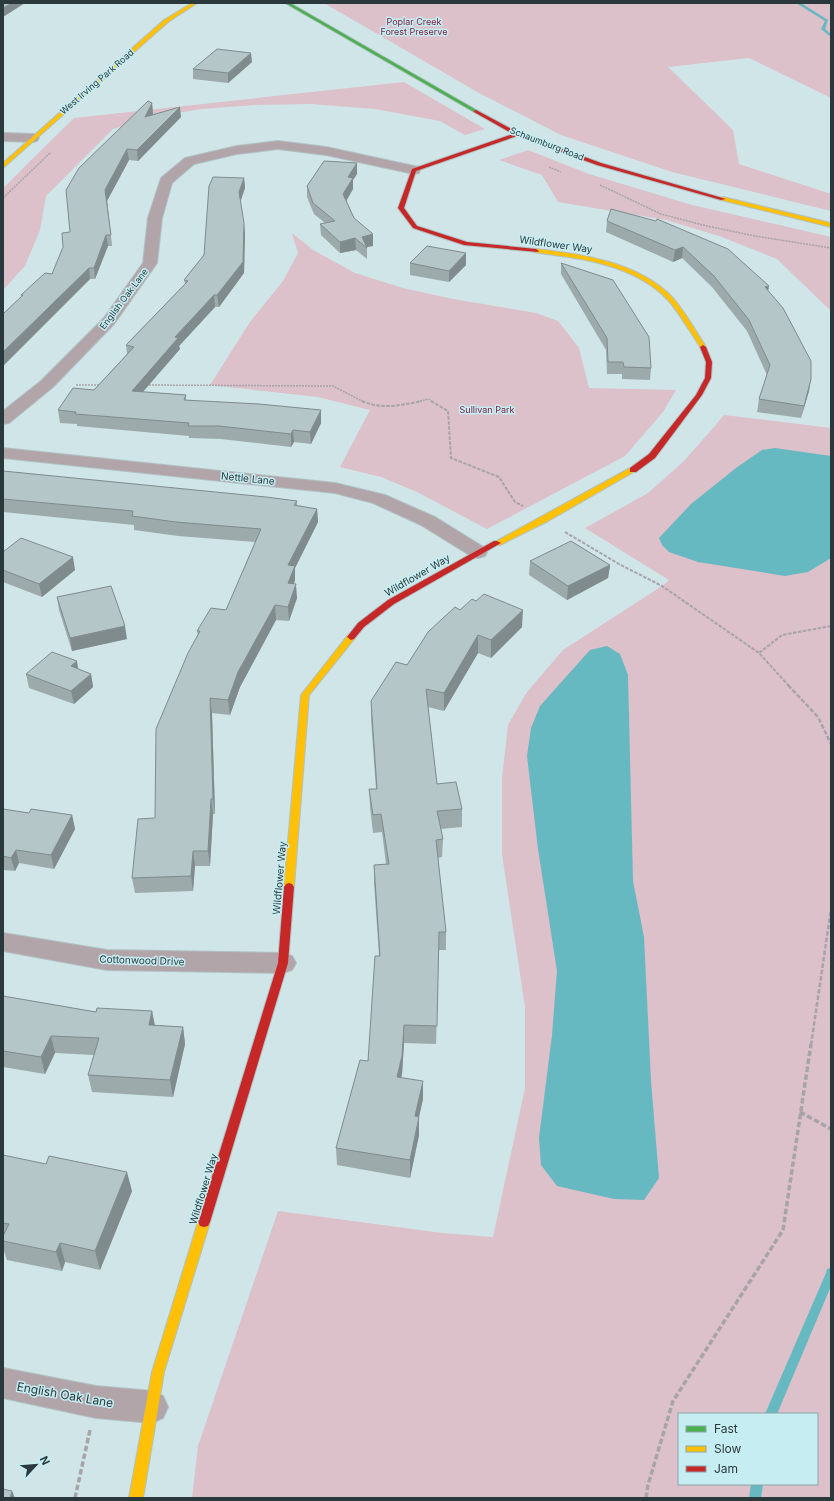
<svg xmlns="http://www.w3.org/2000/svg" width="834" height="1501" font-family="Inter,sans-serif">
<style>
.green{fill:#dcc0ca;fill-rule:evenodd}
.water{fill:#66b8c1}
.lines{fill:none;stroke-linecap:round;stroke-linejoin:round}
.stream{fill:#66b8c1;fill-rule:evenodd}
.street-casing{stroke:#b0c1c4;stroke-width:2}
.fast-casing{stroke:#b0c1c4;stroke-width:2}
.slow-casing{stroke:#b0c1c4;stroke-width:2}
.jam-casing{stroke:#b0c1c4;stroke-width:2}
.path-far3{stroke:#a7a4a7;stroke-width:1.5;stroke-dasharray:2 1;stroke-linecap:butt}
.path-far2{stroke:#a7a4a7;stroke-width:2;stroke-dasharray:3.5 1.5;stroke-linecap:butt}
.path-far1{stroke:#a7a4a7;stroke-width:2.5;stroke-dasharray:4.5 2;stroke-linecap:butt}
.path{stroke:#a7a4a7;stroke-width:3.5;stroke-dasharray:5.5 2.5;stroke-linecap:butt}
.street{fill:#b2a5a9;fill-rule:evenodd}
.fast{fill:#4caf50;fill-rule:evenodd}
.slow{fill:#ffc107;fill-rule:evenodd}
.jam{fill:#c62828;fill-rule:evenodd}
.wall{fill:#9caaac}
.shaded-wall{fill:#7f8b8c}
.building{fill:#b5c6c8;stroke:#7f8b8c}
.labels{text-anchor:middle;stroke-width:3;stroke-linejoin:round;paint-order:stroke}
.far-park-label{font-size:9px;fill:#7b2141;stroke:#c6edf2}
.far-street-label{font-size:9px;fill:#2a393b;stroke:#c6edf2}
.street-label{font-size:10px;fill:#2a393b;stroke:#c6edf2}
.near-street-label{font-size:12px;fill:#2a393b;stroke:#c6edf2}
</style>
<rect width="100%" height="100%" fill="#d0e5e8"/>
<g class="green">
<polygon points="324,3 831,3 831,98 749,58 668,67 733,130 739,164 831,194 831,211 672,172 561,135 479,93"/>
<polygon points="404,82 485,129 465,135 440,121 375,109 311,104 256,105 201,109 154,117 113,129 46,196 40,230 25,266 3,290 3,188 74,118"/>
<polygon points="528,150 589,174 692,205 831,237 831,311 777,259 722,237 666,220 558,202 542,175 499,160"/>
<polygon points="292,233 313,250 355,273 403,288 453,299 536,313 558,321 579,348 589,388 676,390 663,412 625,456 487,529 417,492 381,477 340,467 370,410 318,397 210,385 250,322 283,281 298,253"/>
<path d="M 724,415 L 831,428 L 831,1498 L 192,1498 L 198,1446 L 278,1211 L 442,1233 L 493,1237 L 525,1088 L 525,1007 L 502,854 L 502,778 L 508,725 L 527,692 L 563,650 L 662,586 L 669,580 L 585,528 L 648,493 L 682,463 L 714,427 ZM 679,1414 L 817,1414 L 817,1484 L 679,1484 Z"/>
</g>
<g class="water">
<polygon points="775,448 831,456 831,558 808,572 785,576 698,562 669,552 662,545 659,538 691,504 736,468 762,450"/>
<polygon points="607,646 620,654 628,675 633,881 644,937 651,1081 659,1178 644,1200 614,1199 557,1186 541,1165 539,1138 552,1035 557,971 538,849 527,756 531,728 540,706 590,650"/>
</g>
<g class="lines">
<g class="stream">
<polygon points="796,3 801,3 828,20 825,29 831,34 831,37 821,29 825,21"/>
<polygon points="831,1268 831,1286 777,1414 765,1414 826,1273 827,1269"/>
<polygon points="751,1484 763,1484 761,1498 749,1498"/>
</g>
<g class="street-casing">
<g id="street">
<polygon points="3,133 33,134 37,135 39,138 37,141 33,142 3,141"/>
<polygon points="278,141 326,147 414,166 419,167 420,170 419,173 414,174 326,155 278,149 237,154 194,164 172,183 162,218 157,263 114,324 53,387 9,423 3,424 3,411 41,381 104,318 143,263 148,218 161,178 185,158 237,146"/>
<polygon points="3,448 335,483 385,495 435,517 485,548 487,552 485,556 478,558 471,556 421,525 373,503 335,493 3,458"/>
<polygon points="3,933 107,950 283,953 292,956 296,963 292,970 283,973 107,970 3,951"/>
<polygon points="3,1368 96,1386 152,1391 163,1396 168,1407 163,1418 152,1423 96,1418 3,1398"/>
</g>
</g>
<g class="fast-casing">
<polygon id="fast" points="285,3 290,3 478,111 474,112"/>
</g>
<g class="slow-casing">
<g id="slow">
<polygon points="192,3 197,3 168,22 3,168 3,163 164,20"/>
<polygon points="723,197 831,223 831,227 721,200 720,199"/>
<path d="M 536,249 C 582,254 638,262 672,297 C 685,312 695,330 706,347 L 701,348 C 690,332 681,315 668,300 C 643,273 603,262 568,257 C 556,255 545,254 534,252 L 533,251 Z"/>
<polygon points="630,468 633,468 637,470 548,521 500,545 497,545 493,543"/>
<polygon points="351,634 354,635 355,637 354,639 309,695 294,887 292,890 286,890 284,887 301,695 348,635"/>
<polygon points="204,1217 208,1218 210,1222 164,1372 143,1498 129,1498 152,1372 198,1222 200,1218"/>
</g>
</g>
<g class="jam-casing">
<g id="jam">
<polygon points="476,110 519,133 601,163 726,199 721,200 597,165 517,136 416,171 404,208 417,226 467,242 536,249 539,251 538,252 464,245 413,228 398,208 412,169 513,134 474,112 474,111"/>
<polygon points="703,345 706,347 712,362 711,378 702,395 655,458 636,472 630,472 630,468 649,454 696,395 705,378 706,362 700,347"/>
<polygon points="494,541 497,541 501,543 394,604 364,627 354,639 351,640 347,637 358,623 388,600"/>
<polygon points="289,883 292,884 294,887 288,963 210,1222 208,1226 204,1227 200,1226 198,1222 278,963 284,887 286,884"/>
</g>
</g>
<g class="path-far3">
<polyline points="549,167 561,172"/>
<polyline points="600,185 661,214 707,226 755,236 831,248"/>
<polyline points="3,198 50,153"/>
<polyline points="76,385 101,385"/>
<polyline points="146,385 333,386 364,402"/>
<polyline points="417,402 429,399 433,402"/>
</g>
<g class="path-far2">
<path d="M 362,401 C 382,410 402,405 422,401"/>
<polyline points="431,401 448,411 451,458 499,477 515,502 523,506"/>
<polyline points="565,532 619,564 662,586 759,653"/>
<polyline points="789,686 759,653 782,635 831,626"/>
</g>
<g class="path-far1">
<polyline points="788,685 818,717 831,744"/>
<polyline points="811,1045 831,909"/>
</g>
<g class="path">
<polyline points="800,1112 831,1129"/>
<polyline points="75,1498 90,1430"/>
<polyline points="646,1498 648,1485 673,1401 783,1230 811,1044"/>
</g>
<use href="#street" class="street"/>
<use href="#fast" class="fast"/>
<use href="#slow" class="slow"/>
<use href="#jam" class="jam"/>
</g>
<g class="wall">
<polygon points="252,62 228,83 193,79 193,69"/>
<polygon points="152,103 153,114 181,117 138,161 129,160 107,201 112,246 108,246 95,279 90,279 3,366 3,314 21,297 21,295 52,274 70,232"/>
<polygon points="357,163 357,174 353,180 353,189 346,200 354,218 373,246 367,247 367,259 356,250 340,253 321,235 320,224 325,223 314,214 307,197 307,186"/>
<polygon points="244,178 245,188 240,201 245,234 244,273 219,307 215,307 179,346 180,349 143,392 186,395 186,400 321,410 321,423 311,444 294,442 291,447 221,439 189,438 189,436 77,426 77,424 60,423 58,410 94,390 127,354 126,345 185,284 184,280 204,255"/>
<polygon points="611,209 768,290 809,391 801,418 757,412 759,399 767,375 747,331 712,287 682,258 673,262 606,232 607,221"/>
<polygon points="466,253 466,265 449,282 410,275 410,263"/>
<polygon points="561,263 651,368 650,380 622,379 622,374 607,374 606,350 561,274"/>
<polygon points="3,471 297,501 297,506 317,509 318,522 295,568 295,580 294,584 297,598 289,621 276,620 240,687 230,715 212,713 215,814 213,814 210,866 195,866 193,891 135,893 132,878 155,818 198,635 197,631 226,610 255,542 178,536 134,530 134,525 3,512"/>
<polygon points="3,552 75,570 42,597 3,582"/>
<polygon points="530,561 610,565 608,578 567,600 529,575"/>
<polygon points="57,597 127,639 72,651 59,610"/>
<polygon points="460,610 522,627 491,658 478,653 444,711 428,707 437,784 462,809 462,827 441,829 443,839 442,857 438,858 446,932 446,950 439,950 436,1044 404,1043 402,1074 401,1078 423,1099 419,1117 419,1135 410,1178 337,1165 336,1148 368,1061 379,956 374,883 374,865 386,864 382,832 373,833 370,807 369,789 376,789 371,719 371,701"/>
<polygon points="78,669 91,674 93,687 74,704 29,688 26,674"/>
<polygon points="3,809 29,813 72,815 75,829 54,869 19,863 15,871 3,870"/>
<polygon points="3,996 96,1012 152,1011 155,1025 183,1027 185,1044 173,1097 92,1092 88,1075 94,1055 55,1053 45,1074 3,1067"/>
<polygon points="3,1155 132,1191 100,1270 65,1262 62,1271 7,1260 3,1248"/>
</g>
<g class="shaded-wall">
<polygon points="12,3 25,3 3,17 3,8"/>
<polygon points="251,53 252,62 228,83 228,73"/>
<polygon points="152,103 153,114 146,127 145,117"/>
<polygon points="180,107 181,117 138,161 137,150"/>
<polygon points="127,149 129,160 107,201 112,246 105,190"/>
<polygon points="357,163 357,174 353,180 353,189 344,205 343,194 348,177"/>
<polygon points="244,178 245,188 240,203 239,192"/>
<polygon points="244,223 245,234 244,273 219,307 217,295"/>
<polygon points="373,234 373,246 366,247 362,237"/>
<polygon points="106,235 108,246 95,279 94,268"/>
<polygon points="355,238 356,250 340,253 340,242"/>
<polygon points="683,247 682,258 673,262 675,250"/>
<polygon points="466,253 466,265 449,282 449,271"/>
<polygon points="89,268 90,279 3,366 3,352"/>
<polygon points="769,286 767,298 765,287"/>
<polygon points="214,295 215,307 179,346 180,349 133,403 132,391 175,337"/>
<polygon points="811,379 809,391 801,418 804,406"/>
<polygon points="321,410 321,423 311,444 310,432"/>
<polygon points="293,430 294,442 291,447 291,434"/>
<polygon points="317,509 318,522 295,568 295,580 289,597 288,583 288,565"/>
<polygon points="73,557 75,570 42,597 39,584"/>
<polygon points="610,565 608,578 567,600 568,586"/>
<polygon points="296,584 297,598 289,621 288,607"/>
<polygon points="275,605 276,620 240,687 230,715 228,700 238,672"/>
<polygon points="523,610 522,627 491,658 491,640"/>
<polygon points="125,626 127,639 72,651 70,638"/>
<polygon points="478,635 478,653 444,711 444,693"/>
<polygon points="77,661 79,675 71,666"/>
<polygon points="91,674 93,687 74,704 71,691"/>
<polygon points="210,698 212,713 215,814 213,799"/>
<polygon points="211,799 213,814 210,866 208,851"/>
<polygon points="72,815 75,829 54,869 51,855"/>
<polygon points="16,850 19,863 15,871 11,858"/>
<polygon points="193,851 195,866 193,891 191,876"/>
<polygon points="152,1011 155,1028 149,1025"/>
<polygon points="404,1025 404,1043 402,1074 397,1095 397,1077"/>
<polygon points="183,1027 185,1044 173,1097 170,1080"/>
<polygon points="51,1036 55,1053 45,1074 41,1057"/>
<polygon points="423,1081 423,1099 415,1134 415,1116"/>
<polygon points="419,1117 419,1135 410,1178 410,1160"/>
<polygon points="127,1172 132,1191 100,1270 95,1251"/>
<polygon points="60,1243 65,1262 62,1271 56,1252"/>
<polygon points="12,1491 15,1498 10,1498"/>
</g>
<g class="building">
<polygon points="3,3 12,3 3,8"/>
<polygon points="217,49 251,53 228,73 193,69"/>
<polygon points="148,101 152,103 145,117 180,107 137,150 127,149 105,190 111,235 106,235 94,268 89,268 3,352 3,314 23,295 21,295 45,273 52,274 63,247 62,233 70,232 66,190 79,168"/>
<polygon points="324,161 357,163 348,177 353,178 343,194 354,218 373,234 362,237 367,248 355,238 340,242 320,224 335,221 313,203 307,186"/>
<polygon points="213,177 244,178 239,192 244,223 243,262 217,295 214,295 175,337 178,338 132,391 186,395 184,400 259,404 321,410 310,432 293,430 291,434 219,426 188,426 189,423 75,414 76,412 58,410 73,388 94,390 134,347 126,345 188,281 184,280 204,255 209,186"/>
<polygon points="611,209 656,221 657,219 728,249 769,286 765,287 783,308 811,361 811,379 804,406 759,399 770,365 749,320 714,276 683,247 675,250 607,221"/>
<polygon points="427,246 466,253 449,271 410,263"/>
<polygon points="561,263 613,280 649,337 651,368 624,367 623,362 608,362 607,338"/>
<polygon points="3,471 266,497 297,501 294,505 317,509 288,565 295,566 288,583 296,584 288,607 275,605 238,672 228,700 210,698 213,799 211,799 208,851 193,851 191,876 132,878 138,819 155,818 156,729 188,653 200,631 197,631 211,608 226,610 261,529 176,522 132,516 133,511 3,499"/>
<polygon points="21,538 73,557 39,584 3,570 3,552"/>
<polygon points="571,541 610,565 568,586 530,561"/>
<polygon points="111,586 125,626 70,638 57,597"/>
<polygon points="484,594 523,610 491,640 478,635 444,693 426,689 437,784 456,782 462,809 437,811 443,839 436,840 446,932 439,932 437,1026 404,1025 402,1056 397,1077 423,1081 415,1116 419,1117 410,1160 336,1148 360,1060 368,1061 375,956 380,956 374,865 389,864 381,814 373,815 369,789 377,789 371,701 396,662 407,665 428,632 455,607 460,610 472,599 476,601"/>
<polygon points="52,652 77,661 71,666 91,674 71,691 26,674"/>
<polygon points="3,809 29,813 31,809 72,815 51,855 16,850 11,858 3,856"/>
<polygon points="3,996 96,1012 97,1008 152,1011 149,1025 183,1027 170,1080 88,1075 99,1038 51,1036 41,1057 3,1051"/>
<polygon points="3,1155 46,1164 49,1156 127,1172 95,1251 60,1243 56,1252 3,1241 3,1236 9,1224 3,1223"/>
<polygon points="3,1489 12,1491 10,1498 3,1498"/>
</g>
<g class="labels">
<g class="far-park-label">
<text x="414" y="25">Poplar Creek<tspan x="414" dy="10">Forest Preserve</tspan></text>
<text x="487" y="413">Sullivan Park</text>
</g>
<g class="far-street-label">
<text transform="translate(97 82) rotate(-41)" y="3">West Irving Park Road</text>
<text transform="translate(547 144) rotate(21)" y="3">Schaumburg Road</text>
<text transform="translate(124 299) rotate(-53)" y="3">English Oak Lane</text>
</g>
<g class="street-label">
<text transform="translate(556 244) rotate(8)" y="4">Wildflower Way</text>
<text transform="translate(248 478) rotate(6)" y="4">Nettle Lane</text>
<text transform="translate(417 575) rotate(-30)" y="4">Wildflower Way</text>
<text transform="translate(279 878) rotate(-85)" y="4">Wildflower Way</text>
<text transform="translate(142 960) rotate(2)" y="4">Cottonwood Drive</text>
<text transform="translate(203 1189) rotate(-73)" y="4">Wildflower Way</text>
</g>
<g class="near-street-label">
<text transform="translate(65 1395) rotate(10)" y="4">English Oak Lane</text>
</g>
</g>
<rect width="834" height="1501" fill="none" stroke="#2a393b" stroke-width="8"/>
<rect x="678" y="1413" width="140" height="72" fill="#c6edf2" stroke="#88a5a9"/>
<rect x="686" y="1426" width="20" height="6" fill="#4caf50" stroke="#88a5a9"/>
<text x="714" y="1433" font-size="12" fill="#2a393b">Fast</text>
<rect x="686" y="1446" width="20" height="6" fill="#ffc107" stroke="#88a5a9"/>
<text x="714" y="1453" font-size="12" fill="#2a393b">Slow</text>
<rect x="686" y="1466" width="20" height="6" fill="#c62828" stroke="#88a5a9"/>
<text x="714" y="1473" font-size="12" fill="#2a393b">Jam</text>
<g transform="translate(36 1465) rotate(64)" stroke="#c6edf2" stroke-width="3" paint-order="stroke">
<path d="M0-3L7 15L0 10L-7 15Z" fill="#2a393b"/>
<text y="-6" font-size="11" font-weight="bold" text-anchor="middle" fill="#2a393b">N</text>
</g>
</svg>
